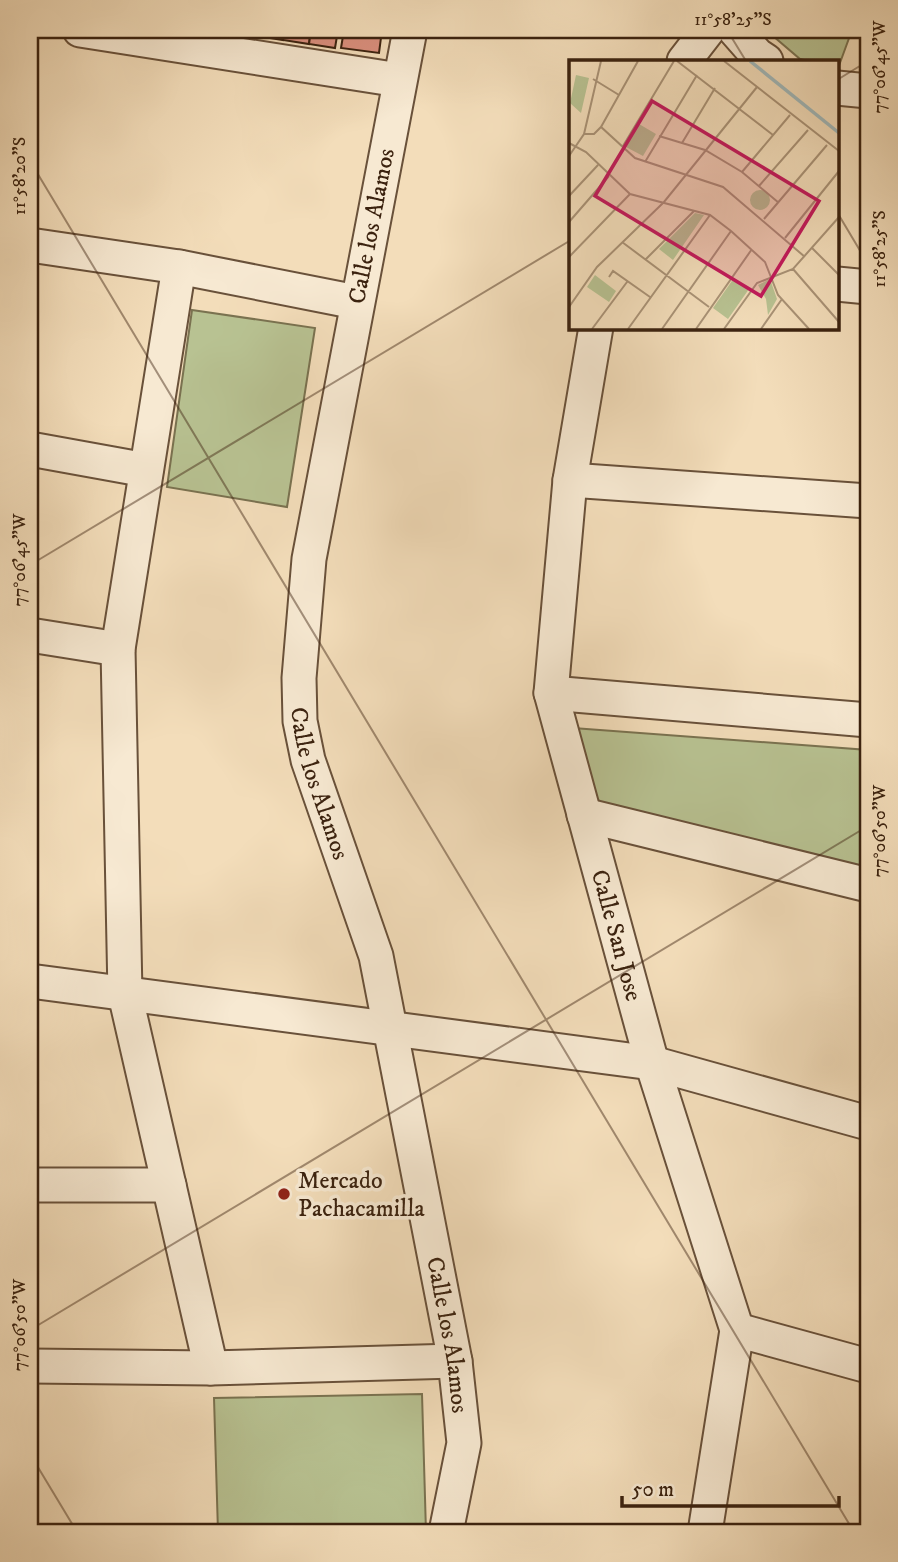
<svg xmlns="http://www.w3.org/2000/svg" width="898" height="1562" font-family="'IM FELL DW Pica',serif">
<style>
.green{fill:#b8c292;stroke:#7a7250;stroke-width:2}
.building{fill:#db8f7e;stroke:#3b220f;stroke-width:2}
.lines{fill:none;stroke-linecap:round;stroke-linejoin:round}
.minor-casing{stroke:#69513a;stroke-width:37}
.minor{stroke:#f7e9d2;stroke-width:33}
.ticks{fill:none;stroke:#3b220f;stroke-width:2;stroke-opacity:0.45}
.poi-dot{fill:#8f2418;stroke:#f7e9d2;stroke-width:2.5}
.labels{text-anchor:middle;stroke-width:7;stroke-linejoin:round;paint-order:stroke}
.street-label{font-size:24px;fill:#3b220f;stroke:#f7e9d2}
.poi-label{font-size:24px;fill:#3b220f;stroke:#f7e9d2;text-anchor:start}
.inset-river{fill:none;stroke:#a1b9bb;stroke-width:3.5}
.inset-road{fill:none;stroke:#a99276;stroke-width:2}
.view{fill:#c2185b;fill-opacity:0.15;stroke:#c2185b;stroke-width:3.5}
.inset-edge{fill:none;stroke:#3b220f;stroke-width:3.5}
.neatline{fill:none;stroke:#3b220f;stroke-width:2.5}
.ticks-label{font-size:18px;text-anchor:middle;fill:#3b220f}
</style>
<rect width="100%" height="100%" fill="#f3ddba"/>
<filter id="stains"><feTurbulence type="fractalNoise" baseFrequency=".00286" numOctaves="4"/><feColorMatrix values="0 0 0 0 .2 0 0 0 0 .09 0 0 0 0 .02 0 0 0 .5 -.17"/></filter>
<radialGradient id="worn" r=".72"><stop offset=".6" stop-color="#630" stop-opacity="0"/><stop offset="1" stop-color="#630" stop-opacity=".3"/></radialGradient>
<g class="green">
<polygon points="766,30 852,30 837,71 837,61 808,61 800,59"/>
<polygon points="192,310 315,328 287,507 167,487"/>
<polygon points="573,728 868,750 868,870 593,800"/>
<polygon points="422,1394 426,1532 218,1532 214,1398"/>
</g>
<g class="building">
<polygon points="232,30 258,30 257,36 244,33 242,43 230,41"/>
<polygon points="258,30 285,30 283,40 257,36"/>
<polygon points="285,30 311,30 309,44 283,40"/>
<polygon points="311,30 338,30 335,48 309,44"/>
<polygon points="344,30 382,30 379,53 341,48"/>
</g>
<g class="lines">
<g class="minor-casing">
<g id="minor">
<polyline points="80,30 399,80"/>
<path id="s1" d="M 410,30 L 309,559 L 299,678 L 300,721 L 308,760 L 376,956 L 455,1361 L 464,1443 L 446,1532"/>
<polyline points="735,30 757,55 766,61"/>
<polyline points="684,61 708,30"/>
<polyline points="837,88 868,91"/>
<polyline points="30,245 179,267 356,302"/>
<polyline points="179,267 118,649 125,994 211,1368"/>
<polyline points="837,284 868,287"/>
<path id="s2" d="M 596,327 L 570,480 L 551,693 L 652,1063 L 737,1330 L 705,1532"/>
<polyline points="30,449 146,470"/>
<polyline points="570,480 868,501"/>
<polyline points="30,635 118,649"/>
<polyline points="551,693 868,720"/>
<polyline points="584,815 868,885"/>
<polyline points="30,981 652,1063 868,1123"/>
<polyline points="30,1185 169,1185"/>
<polyline points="737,1330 868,1366"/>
<polyline points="30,1366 211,1368 455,1361"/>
</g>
</g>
<use href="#minor" class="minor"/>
</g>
<path class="ticks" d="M 727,30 L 746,61M 837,80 L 868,61M 30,161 L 854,1532M 837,212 L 868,264M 30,565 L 571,240M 30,1330 L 868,826M 30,1454 L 77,1532"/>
<circle class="poi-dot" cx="284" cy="1194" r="7"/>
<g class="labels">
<g class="street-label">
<text transform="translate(371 226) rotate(-79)" y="8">Calle los Alamos</text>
<text dy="8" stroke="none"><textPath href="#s1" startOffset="766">Calle los Alamos</textPath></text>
<text dy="8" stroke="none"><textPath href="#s2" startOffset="620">Calle San Jose</textPath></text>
<text dy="8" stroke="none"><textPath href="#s1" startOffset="1334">Calle los Alamos</textPath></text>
</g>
<g class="poi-label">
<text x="298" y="1188">Mercado<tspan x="298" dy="28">Pachacamilla</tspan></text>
</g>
</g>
<g transform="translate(569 60)">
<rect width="270" height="270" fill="#f3ddba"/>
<path d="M 7,15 L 20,18 L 12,53 L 1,43 ZM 70,64 L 87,74 L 74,96 L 57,87 ZM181 140a10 10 0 1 1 20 0a10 10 0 1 1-20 0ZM 126,153 L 135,155 L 104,200 L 90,189 ZM 26,215 L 47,231 L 40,242 L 18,227 ZM 165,218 L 180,229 L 159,259 L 144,248 ZM 201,219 L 208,239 L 199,255 L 197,239 L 189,225 Z" fill="#b8c292"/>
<path class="inset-river" d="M 181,1 L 270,73"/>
<path class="inset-road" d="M 108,1 L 204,75M 155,1 L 270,91M 24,19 L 50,35M 32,67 L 69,1M 15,74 L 25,74 L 32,67 L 66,98 L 154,127 L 236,197M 90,76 L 136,90 L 173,112 L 210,143M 0,83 L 17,92 L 61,134 L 141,155 L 162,171 L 196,202 L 209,235 L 240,269M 113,83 L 146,28M 54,86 L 105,1M 0,96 L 15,74 L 32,1M 76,102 L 128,15M 173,112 L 221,55M 190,126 L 239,70M 0,136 L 29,105M 195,159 L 258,85M 0,162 L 40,116M 216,178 L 270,111M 53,182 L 140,247M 243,188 L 270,215M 0,197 L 61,134M 76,200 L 125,151M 224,209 L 270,262M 40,217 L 44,211 L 81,237M 0,247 L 28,207 L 95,142 L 188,27M 23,269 L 58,222M 59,269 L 141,155M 93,269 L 162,171M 127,269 L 183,189M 155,269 L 188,223 L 224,209 L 270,157M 192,269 L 213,239"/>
<path class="view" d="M 83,41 L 250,141 L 192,236 L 26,136 Z"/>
<rect width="270" height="270" class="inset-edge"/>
</g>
<rect width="898" height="1562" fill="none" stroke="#f3ddba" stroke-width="77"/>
<path d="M622 1496v10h217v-10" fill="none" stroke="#3b220f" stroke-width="3.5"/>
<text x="632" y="1496" font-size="21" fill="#3b220f" stroke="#f7e9d2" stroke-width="5" paint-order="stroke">50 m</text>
<rect x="38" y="38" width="822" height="1486" class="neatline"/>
<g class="ticks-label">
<text x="733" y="25">11°58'25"S</text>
<text transform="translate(879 67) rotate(-90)" y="6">77°06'45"W</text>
<text transform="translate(19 176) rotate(-90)" y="6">11°58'20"S</text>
<text transform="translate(879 249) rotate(-90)" y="6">11°58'25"S</text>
<text transform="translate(19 560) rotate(-90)" y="6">77°06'45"W</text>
<text transform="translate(879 831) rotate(-90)" y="6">77°06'50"W</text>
<text transform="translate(19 1325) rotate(-90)" y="6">77°06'50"W</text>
</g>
<rect width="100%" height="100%" filter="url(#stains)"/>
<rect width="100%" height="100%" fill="url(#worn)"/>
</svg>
